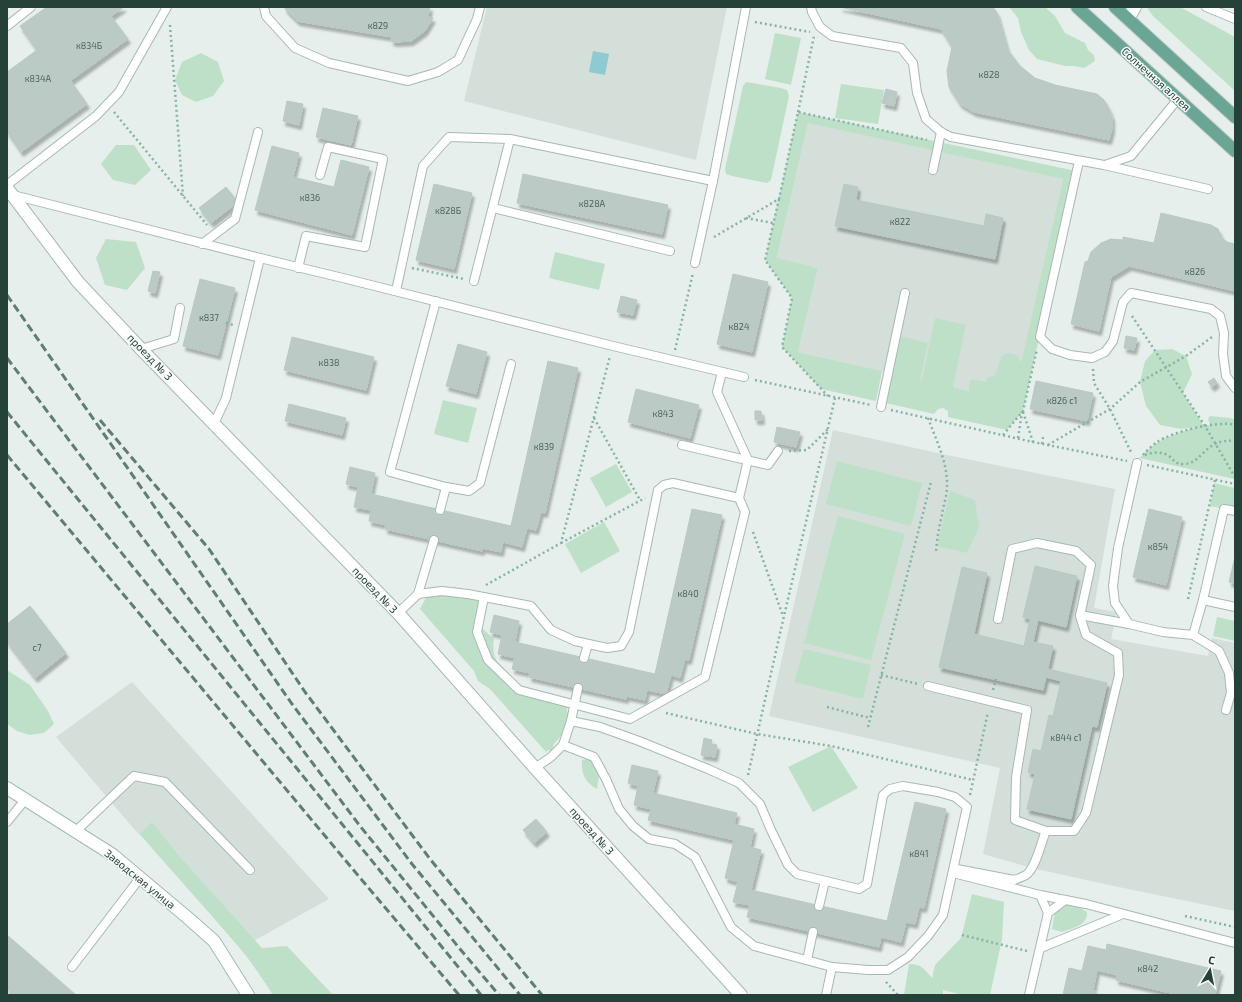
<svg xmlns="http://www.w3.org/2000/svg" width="1242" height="1002" font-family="'Exo 2',sans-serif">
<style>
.built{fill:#d4dfda}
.green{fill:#bfe0c8}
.water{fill:#8ec9d4}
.building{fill:#bbcac4;stroke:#b8c9c2;filter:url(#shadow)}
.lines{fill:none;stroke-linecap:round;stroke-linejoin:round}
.service-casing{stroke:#a8b8b2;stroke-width:10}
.minor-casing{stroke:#a8b8b2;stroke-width:14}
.secondary-casing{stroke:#a4bbb3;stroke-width:14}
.primary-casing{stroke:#c2cac8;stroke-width:14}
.path{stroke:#86b3a5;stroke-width:2.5;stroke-dasharray:2 3;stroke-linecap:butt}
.service{stroke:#fff;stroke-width:8}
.minor{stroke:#fff;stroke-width:12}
.secondary{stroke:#fff;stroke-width:12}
.primary{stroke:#6aa596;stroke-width:12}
.rail{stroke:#5f7d75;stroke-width:3;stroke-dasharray:8 4;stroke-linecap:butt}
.labels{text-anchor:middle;stroke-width:3;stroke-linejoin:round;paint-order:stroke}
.number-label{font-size:9px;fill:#4a645c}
.street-label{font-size:11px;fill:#24423a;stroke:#f7fbf9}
</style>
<defs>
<filter id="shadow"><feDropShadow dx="2.5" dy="4.5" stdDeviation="1" flood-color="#0004"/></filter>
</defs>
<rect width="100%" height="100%" fill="#e6efeb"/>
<g class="built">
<polygon points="487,7 727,7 696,160 464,101"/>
<polygon points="808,122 1063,179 1013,401 798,352 818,268 777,259"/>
<polygon points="833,430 942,454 1115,489 1094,608 1117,612 1111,639 1208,656 1212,638 1235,643 1235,911 1109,885 1032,868 983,854 1000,768 769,716"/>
<polygon points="132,682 329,899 248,944 134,829 56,737"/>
</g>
<g class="green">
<polygon points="1009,7 1045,7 1055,16 1065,33 1085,43 1088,50 1094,55 1095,61 1084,68 1074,66 1065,66 1037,59 1029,50 1021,32 1018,18"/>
<polygon points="1148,7 1180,7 1235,37 1235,91 1153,16 1148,9"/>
<polygon points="775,33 801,38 791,85 765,79"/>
<polygon points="201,53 218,62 224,81 213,96 196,102 182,95 175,80 182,62"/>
<polygon points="746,82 781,88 787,90 789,96 771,180 767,183 732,176 726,174 725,169 743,86"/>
<polygon points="841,84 884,90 878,124 835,118"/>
<path d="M 798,112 L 1076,171 L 1023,411 L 1007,430 L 948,417 L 948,411 L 943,408 L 938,409 L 934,414 L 886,403 L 901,336 L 928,343 L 920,380 L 922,380 L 935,318 L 966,325 L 953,387 L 969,391 L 969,385 L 971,379 L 985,382 L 988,377 L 994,376 L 999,365 L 1001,357 L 1007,353 C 1015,353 1019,356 1021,363 L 1063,179 L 808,123 L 777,258 L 818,268 L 798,352 L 882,371 L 876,401 L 821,389 L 782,347 L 792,298 L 765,260 Z"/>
<polygon points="116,145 134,145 151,170 135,185 113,180 101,164"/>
<polygon points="106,239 136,242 145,268 127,290 105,285 96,258"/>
<polygon points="555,252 605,264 599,290 549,278"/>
<path d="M 1172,349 L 1186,356 L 1192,374 L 1183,393 L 1204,426 L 1210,425 L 1208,419 L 1210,416 L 1230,418 L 1235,420 L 1235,478 L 1234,479 L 1140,458 C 1156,439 1174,434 1198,427 L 1181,429 L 1160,425 L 1146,406 L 1140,382 L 1145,361 L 1155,350 Z"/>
<polygon points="443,400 477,408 468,443 434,434"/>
<polygon points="837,461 922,483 911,526 826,504"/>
<polygon points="616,464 632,492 606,507 590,478"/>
<polygon points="1214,483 1235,488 1235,511 1210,506"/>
<polygon points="950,491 975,500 979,527 967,553 937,546"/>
<polygon points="838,516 905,534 871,660 804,643"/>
<polygon points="604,522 620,551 581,573 565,544"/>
<path d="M 429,592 L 484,597 L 480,618 L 483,622 L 483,629 L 494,639 C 491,657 498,665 511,676 L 510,682 L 519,690 L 568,703 L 567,711 L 568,713 L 567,733 L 562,732 L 562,735 L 554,744 L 552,751 L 548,750 L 546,752 L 490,689 L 478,681 L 474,671 L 420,609 Z"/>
<polygon points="1217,617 1235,621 1235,641 1213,636"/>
<polygon points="804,649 871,665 863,699 794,682"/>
<polygon points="7,670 30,685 48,711 54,724 44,733 30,735 17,731 7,724"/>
<polygon points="831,746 858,788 813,812 788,767"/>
<path d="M 588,759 L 594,762 L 595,768 L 599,776 L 597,789 C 585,782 581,774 582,760 Z"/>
<path d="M 152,822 L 179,856 L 262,948 L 287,946 L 333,995 L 273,995 C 262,978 251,961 237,945 C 206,908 172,872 140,834 Z"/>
<path d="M 972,894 L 1004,902 L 1002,939 L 990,995 L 963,995 L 943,990 L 943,995 L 904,995 L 909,964 C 922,964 924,969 932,978 L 935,965 L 961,938 Z"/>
<path d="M 1064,905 L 1077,906 L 1087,912 C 1088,926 1072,928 1062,932 L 1052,929 L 1055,911 Z"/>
</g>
<polygon class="water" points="593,51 609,54 605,75 589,72"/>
<g class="building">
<polygon points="47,7 104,7 107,11 50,52 87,104 21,152 7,132 7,72 37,50 20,26"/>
<polygon points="104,7 124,7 111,16"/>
<polygon points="284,7 430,7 428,17 433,18 425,31 411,41 395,42 391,41 392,37 297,21 286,10"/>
<polygon points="840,7 993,7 997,13 1007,49 1020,66 1035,78 1055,85 1097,94 1104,100 1109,109 1112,117 1112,129 1109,140 974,112 960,104 949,87 947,71 952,47 941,29"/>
<polygon points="107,11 128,39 70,81 50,52"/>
<polygon points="886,89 897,92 894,106 882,103"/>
<polygon points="287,101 303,104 299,125 283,121"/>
<polygon points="323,108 358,116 351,145 316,137"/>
<polygon points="272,146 299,153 293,177 334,187 341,160 369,167 352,235 255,210"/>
<polygon points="523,174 668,205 662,234 517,203"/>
<polygon points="434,184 472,193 454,269 416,260"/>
<polygon points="844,184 858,187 856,200 984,226 986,214 1003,218 995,259 835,226"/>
<polygon points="226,187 238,202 211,223 199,208"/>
<polygon points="1161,213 1211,225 1218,229 1222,238 1227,242 1235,244 1235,291 1129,266 1111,277 1099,331 1071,324 1085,262 1088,261 1091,252 1101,243 1111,239 1123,240 1123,237 1154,243"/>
<polygon points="153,271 160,272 155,293 148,291"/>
<polygon points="733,274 768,282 752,352 717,344"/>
<polygon points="200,279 235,288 218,355 183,346"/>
<polygon points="621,296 637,300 633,315 617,312"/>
<polygon points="1126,336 1137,338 1134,350 1124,348"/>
<polygon points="292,337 374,357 366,390 284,370"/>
<polygon points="458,344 487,352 476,394 446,386"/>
<polygon points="548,361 578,368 545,513 541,512 536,530 527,528 522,547 503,542 501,552 482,548 482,551 385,529 386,525 369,521 371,510 354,507 358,487 346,484 350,467 375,473 371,494 511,526"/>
<polygon points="1214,378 1217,383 1212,387 1208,382"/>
<polygon points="1036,381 1093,393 1087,421 1030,409"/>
<polygon points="636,389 699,405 690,438 628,422"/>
<polygon points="289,404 346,418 342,435 285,421"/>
<polygon points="755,411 761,411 762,420 755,420"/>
<polygon points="777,427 800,432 796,447 774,442"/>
<polygon points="692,509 722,515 689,660 685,659 680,678 671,675 666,694 647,690 645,700 626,696 626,699 529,677 530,673 512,669 515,658 498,654 502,635 490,632 494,615 519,621 515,642 655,674"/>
<polygon points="1149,509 1182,517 1166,585 1133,577"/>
<polygon points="1235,557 1235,584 1229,582"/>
<polygon points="1035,566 1077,576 1066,627 1038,620 1033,642 1053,646 1043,690 939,667 962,567 987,573 974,634 1024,646 1030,619 1023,617"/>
<polygon points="30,606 66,653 35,678 7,642 7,624"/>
<polygon points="1048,669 1107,683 1097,727 1092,726 1071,819 1027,809 1035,774 1028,772 1033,749 1041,751 1049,715 1053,716 1061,681 1046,677"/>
<polygon points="704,738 712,740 711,744 717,745 715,757 701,755"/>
<polygon points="632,765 658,771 653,793 737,813 734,824 754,829 750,847 761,850 751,890 887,921 915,802 946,809 924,908 919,907 915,924 906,922 901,942 881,937 879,947 747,917 750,905 733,902 738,882 725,878 734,840 648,820 651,809 634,805 638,786 628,783"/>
<polygon points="536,819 547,832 534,843 523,830"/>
<polygon points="7,935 76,995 14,995 7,989"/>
<polygon points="1107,944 1221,971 1215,995 1179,995 1116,980 1117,975 1097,970 1093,991 1096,991 1095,995 1063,995 1069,968 1082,971 1088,946 1106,950"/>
</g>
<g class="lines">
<g class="service-casing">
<g id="service">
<polyline points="264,7 266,16 295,48 329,63 408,81 438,72 458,60 477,19 480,7"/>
<polyline points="811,7 812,12 820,27 832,36 901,48 913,63 917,93 926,119 941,132 951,137 1104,165 1208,189"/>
<polyline points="1206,7 1235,19"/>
<polyline points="7,26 31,7"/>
<polyline points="1079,161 1040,337 1052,349 1070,355 1092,358 1105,352 1113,341 1123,302 1131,293 1211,309 1220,316 1224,333 1223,354 1226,376 1235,388"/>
<polyline points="1105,165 1131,156 1178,99"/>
<polyline points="933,170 941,132"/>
<polyline points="7,185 96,116 119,92 167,7"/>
<polyline points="13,195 260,258 347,279 613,346 744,377"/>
<polyline points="493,208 670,251"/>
<polyline points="202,244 235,219 258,132"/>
<polyline points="695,263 713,181 746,7"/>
<polyline points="298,268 306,236 365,247 383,159 328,147 320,175"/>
<polyline points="474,281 510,139 713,181"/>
<polyline points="396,291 423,166 449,137 510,139"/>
<polyline points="436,301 390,472 446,487 469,491 480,483 511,364"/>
<polyline points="141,349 174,339 180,308"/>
<polyline points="881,407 905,293"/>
<polyline points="214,424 226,398 260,258"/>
<polyline points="682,445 768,465 778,451"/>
<polyline points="1137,463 1118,548 1113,586 1115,603 1129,624 1163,632 1193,635 1203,600 1224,509 1235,511"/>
<polyline points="440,510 446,487"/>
<polyline points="418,594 434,540"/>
<polyline points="484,597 477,632 488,660 519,690 630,719 705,677 745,512 739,498 748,460 717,392 722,372"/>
<polyline points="1203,600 1235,607"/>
<polyline points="398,613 418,594 442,591 468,594 531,606 551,630 575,641 607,648 621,646 629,632 658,490 664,485 673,483 739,498"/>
<polyline points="1080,615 1129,624"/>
<polyline points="1193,635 1219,651 1229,673 1231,693 1226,710"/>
<polyline points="584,658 588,644"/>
<polyline points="928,686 1027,710 1016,777 1015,820 1046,831 1074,831 1086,813 1119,675 1118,653 1086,635 1080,616 1091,565 1076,551 1037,543 1012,549 998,619"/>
<polyline points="563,745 594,757 606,779 619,809 633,826 649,839 675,844 695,857 731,927 754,946 832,967 868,970 888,970 908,957 928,936 943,915 967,807 955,797 938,792 903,786 890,789 883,795 867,884 859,889 797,874 788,865 771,830 760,804 739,783 708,769 639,741 600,727 571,721"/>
<polyline points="535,768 551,757 563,745 571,721 578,688"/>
<polyline points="7,822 25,800"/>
<polyline points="76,831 134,776 165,782 250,870"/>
<path d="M 957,869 L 1014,880 C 1018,879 1022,877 1026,875 C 1036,868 1041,842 1046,831"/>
<polyline points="953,873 1040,895 1086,904 1235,943"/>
<polyline points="819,906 825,881"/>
<polyline points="1048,913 1065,900"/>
<polyline points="1041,948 1123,914"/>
<polyline points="807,960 813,932"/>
<polyline points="72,967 140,878"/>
<polyline points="826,995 832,967"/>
<polyline points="1029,995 1048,913 1040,895"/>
</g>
</g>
<g class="minor-casing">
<g id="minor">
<polyline points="1128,19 1135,7"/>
<polyline points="7,188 78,282 141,349 398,613 535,768 741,995"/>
</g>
</g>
<g class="secondary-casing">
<polyline id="secondary" points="7,788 113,855 188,918 214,941 248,995"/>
</g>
<g class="primary-casing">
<g id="primary">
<polyline points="1077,7 1235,151"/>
<polyline points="1115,7 1235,117"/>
</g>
</g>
<g class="path">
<polyline points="755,22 810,32"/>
<polyline points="170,25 183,196"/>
<polyline points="114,112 207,225"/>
<polyline points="798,112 814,36"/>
<polyline points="779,199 765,260 792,298 782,347 828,396"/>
<polyline points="746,218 773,223"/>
<polyline points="714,237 779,199 798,112 927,140"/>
<polyline points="412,268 464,279"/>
<polyline points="1132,316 1205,426 1235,477"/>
<polyline points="226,323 233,325"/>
<polyline points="675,350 693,273"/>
<polyline points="1093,369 1094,383 1110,409 1131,452"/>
<polyline points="755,380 871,405"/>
<polyline points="891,410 1033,442 1127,461"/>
<polyline points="1023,412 1033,442"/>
<polyline points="594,418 640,500"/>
<path d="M 928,418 C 936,440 948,463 947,487 C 947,496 943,506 942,515 C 939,527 937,539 936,552"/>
<polyline points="1003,435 1023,411 1037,349"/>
<polyline points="1018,438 1022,412"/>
<polyline points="1042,444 1043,437"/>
<polyline points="1048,445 1110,409 1140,382 1186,356 1212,337"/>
<polyline points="789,451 807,450 828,429"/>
<path d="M 1143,455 C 1147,450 1152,446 1157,442 C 1172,432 1218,420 1235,425"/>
<path d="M 1145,455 C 1153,452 1161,451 1169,456 C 1174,460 1176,465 1184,464 C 1204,463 1204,438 1235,441"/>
<polyline points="1147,465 1235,484"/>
<polyline points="753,532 783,616"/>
<polyline points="561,543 645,498"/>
<polyline points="486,585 561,543 610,356"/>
<polyline points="1188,599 1215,480"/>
<polyline points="881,675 918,684"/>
<polyline points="993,690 996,679"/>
<polyline points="827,707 870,718"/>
<polyline points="666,713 757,734 831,746 973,780"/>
<polyline points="868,727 931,482"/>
<polyline points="748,775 784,616 835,398"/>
<polyline points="970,795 988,712"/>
<polyline points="1185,916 1235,927"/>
<polyline points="962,935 1027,951"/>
<polyline points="886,982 898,995"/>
</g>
<use href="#service" class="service"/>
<use href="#minor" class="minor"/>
<use href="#secondary" class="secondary"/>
<use href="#primary" class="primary"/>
<g class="rail">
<polyline points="7,295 292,704 412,864 520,995"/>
<polyline points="7,358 360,826 460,949 499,995"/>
<polyline points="7,412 481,995"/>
<polyline points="100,420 209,549 305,692 430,859 542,995"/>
<polyline points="7,455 361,879 459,995"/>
</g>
</g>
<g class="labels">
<g class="number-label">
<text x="378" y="29">к829</text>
<text x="89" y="49">к834Б</text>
<text x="989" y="78">к828</text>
<text x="38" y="82">к834А</text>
<text x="310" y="201">к836</text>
<text x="592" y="207">к828А</text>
<text x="448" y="214">к828Б</text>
<text x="900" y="225">к822</text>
<text x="1195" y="275">к826</text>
<text x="209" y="321">к837</text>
<text x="739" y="330">к824</text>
<text x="329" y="366">к838</text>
<text x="1062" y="404">к826 с1</text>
<text x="663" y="417">к843</text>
<text x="544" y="450">к839</text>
<text x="1158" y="550">к854</text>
<text x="688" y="597">к840</text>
<text x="37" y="651">с7</text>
<text x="1066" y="741">к844 с1</text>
<text x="919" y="857">к841</text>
<text x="1148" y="972">к842</text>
</g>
<g class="street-label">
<text transform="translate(1156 79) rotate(42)" y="4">Солнечная аллея</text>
<text transform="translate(150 357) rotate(46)" y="4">проезд № 3</text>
<text transform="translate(375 590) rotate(46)" y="4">проезд № 3</text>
<text transform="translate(592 831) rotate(48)" y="4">проезд № 3</text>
<text transform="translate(140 879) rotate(39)" y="4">Заводская улица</text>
</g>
</g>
<rect width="1242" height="1002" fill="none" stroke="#24423a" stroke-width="16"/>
<g transform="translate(1210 970) rotate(10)" stroke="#f7fbf9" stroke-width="3" paint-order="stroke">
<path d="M0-3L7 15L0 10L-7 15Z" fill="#24423a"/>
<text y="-6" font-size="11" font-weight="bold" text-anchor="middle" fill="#24423a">С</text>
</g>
</svg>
